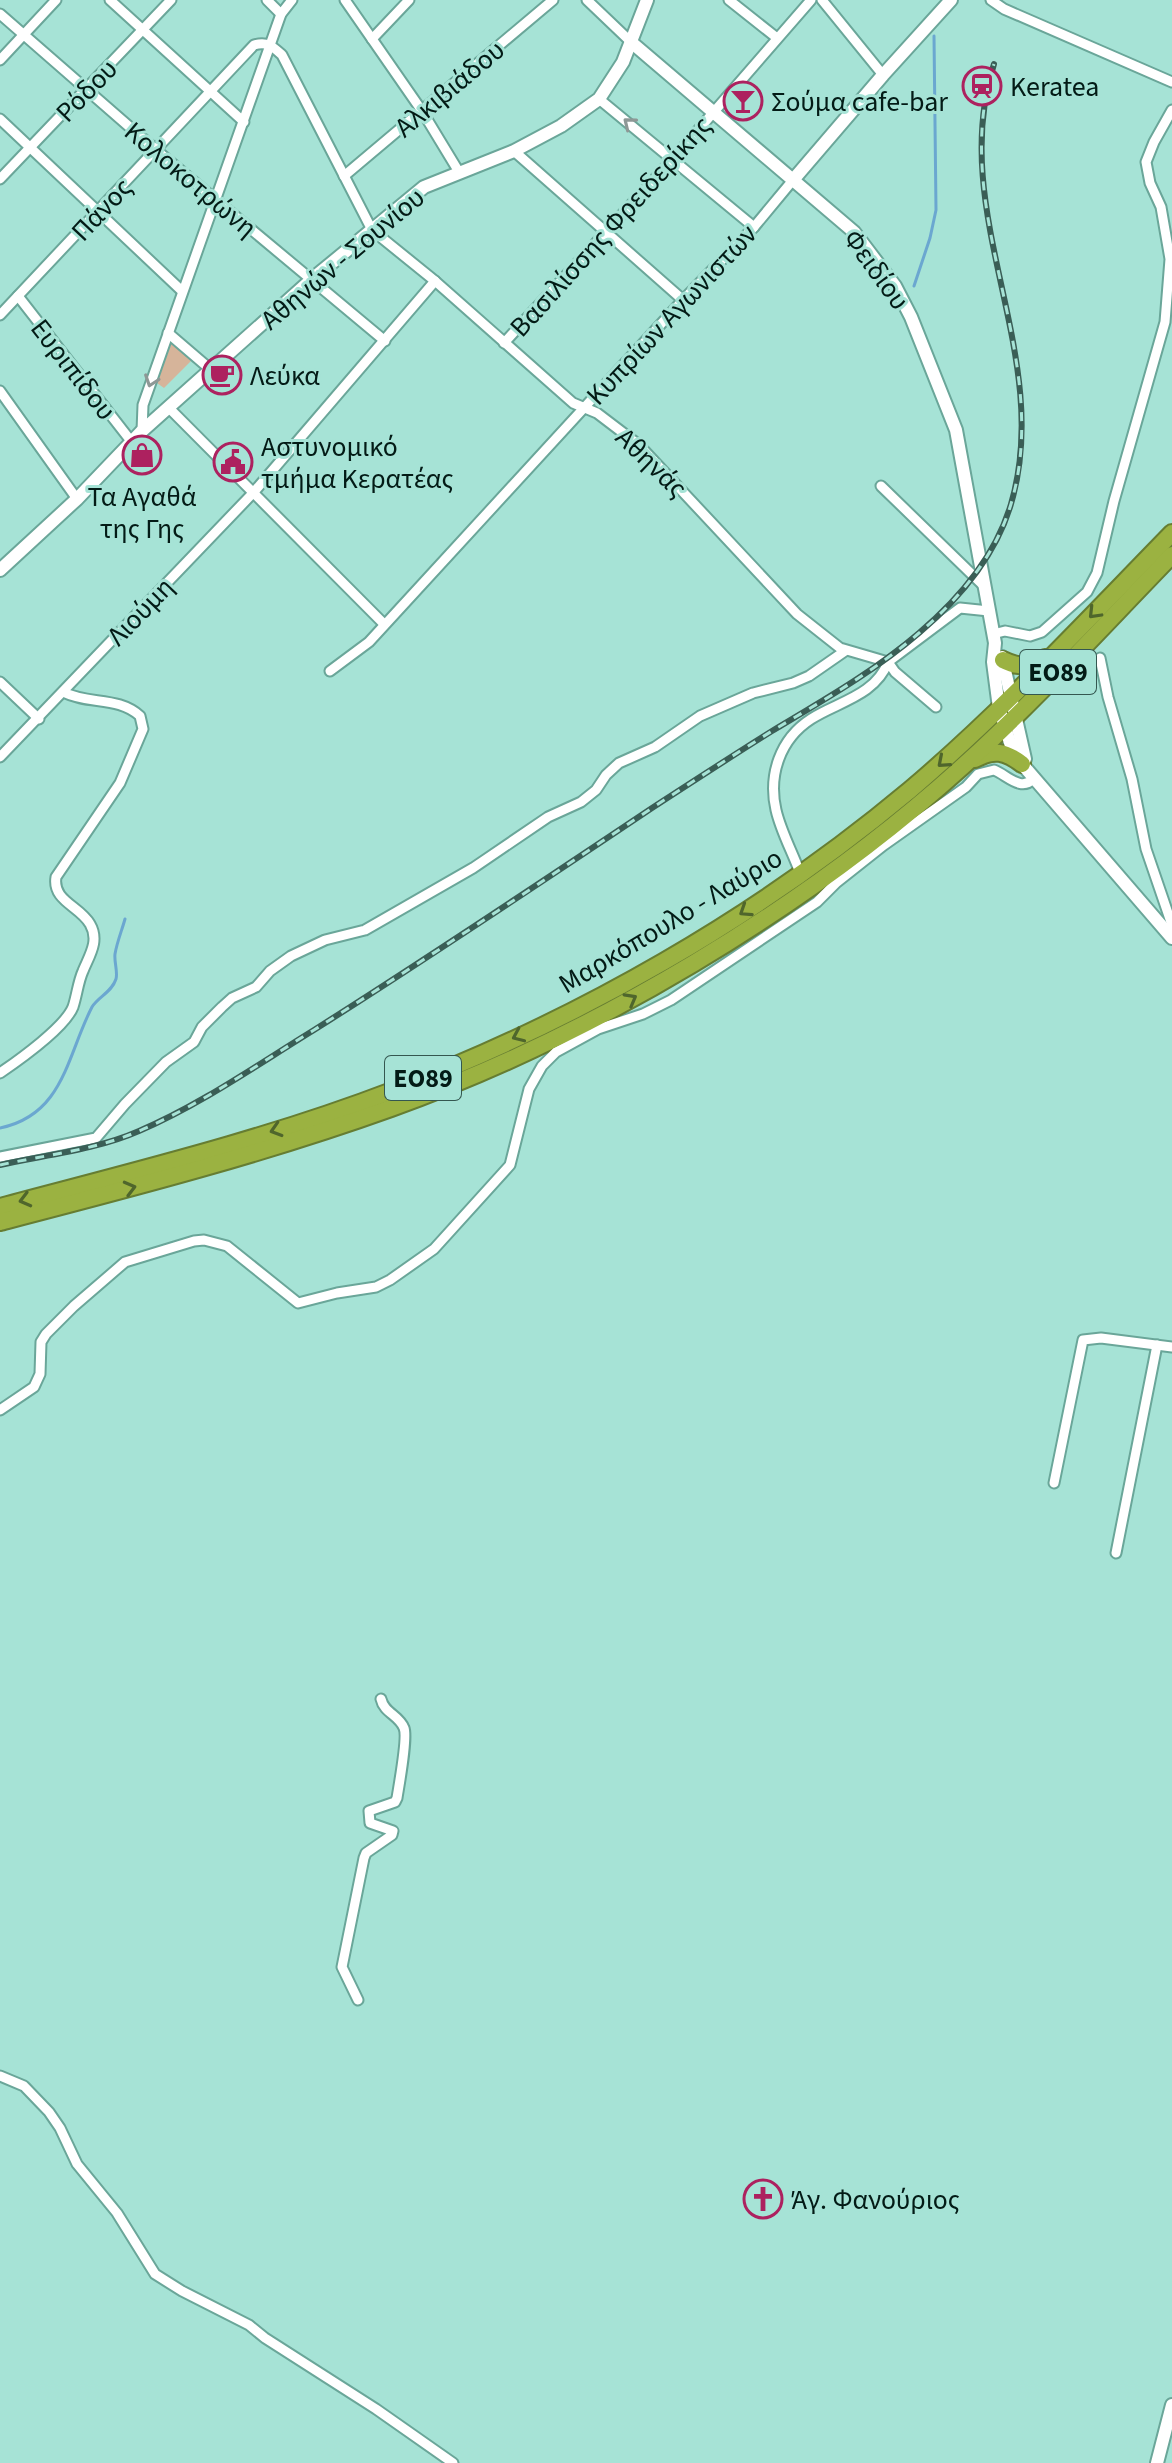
<svg xmlns="http://www.w3.org/2000/svg" width="1172" height="2463" font-family="'Source Sans 3',sans-serif">
<style>
.green{fill:#d6b49a}
.lines{fill:none;stroke-linecap:round;stroke-linejoin:round}
.stream{stroke:#6ba7d0;stroke-width:3}
.street-casing{stroke:#6aa699;stroke-width:13}
.secondary-casing{stroke:#6aa699;stroke-width:16}
.highway-casing{stroke:#667d32;stroke-width:20}
.street{stroke:#fff;stroke-width:9}
.secondary{stroke:#fff;stroke-width:12}
.highway{stroke:#9bb241;stroke-width:16}
.rail-casing{stroke:#3a5e56;stroke-width:6}
.rail{stroke:#a6e3d6;stroke-width:3;stroke-dasharray:9;stroke-linecap:butt}
.oneway{stroke:#8e9896}
.oneway2{stroke:#4f662c}
.labels{text-anchor:middle;stroke-width:6;stroke-linejoin:round;paint-order:stroke}
.shield{fill:#a6e3d6;stroke:#345750;stroke-width:2}
.shield-label{font-size:26px;font-weight:bold;fill:#031b16}
.poi-label{font-size:28px;fill:#031b16;stroke:#a6e3d6;text-anchor:start}
.street-label{font-size:28px;fill:#031b16;stroke:#a6e3d6}
</style>
<rect width="100%" height="100%" fill="#a6e3d6"/>
<polygon class="green" points="173,339 194,358 164,388 157,383"/>
<g class="lines">
<g class="stream">
<polyline points="914,286 930,238 936,210 934,36"/>
<path d="M 0,1128 C 64,1115 67,1055 92,1007 C 98,997 112,992 116,979 C 118,972 114,962 115,954 C 117,942 122,930 125,919"/>
</g>
<g class="street-casing">
<g id="street">
<polyline points="110,0 244,122"/>
<polyline points="267,0 281,14"/>
<polyline points="345,0 422,111 459,172"/>
<polyline points="587,0 631,42"/>
<polyline points="729,0 777,38"/>
<polyline points="822,0 883,75"/>
<polyline points="991,0 1004,9 1172,82"/>
<polyline points="0,14 156,150 385,341"/>
<polyline points="372,39 409,0"/>
<polyline points="0,60 56,0"/>
<polyline points="599,99 754,227"/>
<polyline points="0,119 182,291"/>
<polyline points="514,151 683,300"/>
<polyline points="344,176 553,0"/>
<polyline points="0,179 171,0"/>
<polyline points="18,296 131,441"/>
<path d="M 0,315 L 254,45 C 267,41 272,46 282,55 L 372,230 L 435,281 L 573,403 L 597,413 L 639,445 L 797,614 L 840,648 L 888,662 L 960,608 L 989,611"/>
<polyline points="168,333 210,369"/>
<polyline points="504,343 673,159 811,0"/>
<polyline points="0,391 77,499"/>
<polyline points="168,407 384,624"/>
<polyline points="142,431 143,405 281,14 292,0"/>
<polyline points="881,486 984,586"/>
<polyline points="993,634 1005,631 1030,636 1042,632 1087,592 1097,573 1114,501 1165,322 1170,259 1161,207 1150,183 1146,162 1154,142 1172,110"/>
<polyline points="1100,658 1108,697 1132,779 1146,849 1172,925 1172,938"/>
<polyline points="330,671 369,642 683,300 754,227 793,180"/>
<polyline points="0,682 39,719"/>
<polyline points="0,757 253,493 435,281"/>
<path d="M 800,873 C 793,853 781,832 776,810 C 768,775 780,739 811,719 C 837,702 875,696 888,662 L 895,672 L 936,707"/>
<path d="M 0,1073 C 19,1060 65,1027 73,1007 C 77,995 78,982 83,971 C 89,956 100,941 90,924 C 80,906 52,901 56,877 L 120,783 L 143,729 L 140,716 C 118,696 89,705 63,692"/>
<polyline points="0,1157 96,1138 125,1104 166,1062 194,1042 202,1027 222,1007 232,998 256,987 270,971 291,956 325,940 365,930 473,868 548,817 581,802 596,790 606,775 619,763 655,747 700,716 753,693 793,683 809,676 845,651"/>
<path d="M 0,1410 L 34,1387 L 40,1374 L 41,1342 L 46,1334 L 74,1306 L 125,1262 L 194,1241 L 204,1240 L 227,1246 L 298,1303 L 337,1293 L 376,1287 L 390,1280 L 434,1249 L 510,1165 L 529,1089 L 542,1066 L 556,1052 L 598,1029 L 643,1014 L 671,1000 L 817,902 L 836,883 L 884,845 L 966,787 L 978,774 L 994,770 C 1007,775 1021,792 1033,779"/>
<polyline points="1054,1483 1083,1340 1101,1338 1172,1347"/>
<polyline points="1116,1553 1157,1345"/>
<path d="M 358,2000 L 342,1967 L 364,1858 L 366,1853 L 392,1835 L 393,1831 L 370,1823 L 369,1811 L 395,1802 L 397,1798 C 399,1785 408,1737 404,1728 C 399,1715 384,1713 381,1699"/>
<polyline points="0,2076 24,2086 49,2112 60,2128 77,2164 117,2213 155,2274 182,2291 249,2325 265,2338 376,2409 453,2463"/>
</g>
</g>
<g class="secondary-casing">
<g id="secondary">
<polyline points="631,42 854,232 895,286 911,317 956,430 995,643 993,662 999,708 1011,746 1022,764 1172,938"/>
<polyline points="793,180 883,75 951,0"/>
<polyline points="0,570 77,499 142,431 311,280 424,187 514,151 561,126 599,99 623,62 647,0"/>
<polyline points="1002,657 1025,759"/>
<polyline points="1157,2463 1172,2405"/>
</g>
</g>
<g class="highway-casing">
<g id="highway">
<path d="M 1003,660 C 1019,668 1031,667 1045,658"/>
<path d="M 975,759 C 994,749 1005,751 1022,764"/>
<path d="M 0,1207 C 131,1172 264,1140 392,1091 C 578,1020 757,918 910,790 C 1003,711 1087,620 1172,533"/>
<path d="M 0,1222 C 131,1188 263,1154 391,1108 C 592,1036 805,909 963,766 C 1036,700 1103,626 1172,555"/>
</g>
</g>
<use href="#street" class="street"/>
<use href="#secondary" class="secondary"/>
<use href="#highway" class="highway"/>
<g class="rail-casing">
<path id="rail" d="M 0,1165 C 45,1155 96,1150 139,1131 C 200,1105 257,1065 314,1030 C 428,958 540,883 652,808 C 692,782 732,756 772,731 C 822,701 875,671 919,633 C 959,599 996,555 1011,504 C 1055,354 946,213 994,64"/>
</g>
<use href="#rail" class="rail"/>
</g>
<defs><path id="oneway-chevron" d="M-2-3.5L2.5 0L-2 3.5" fill="none" stroke-width="1.6" stroke-linecap="round" stroke-linejoin="round" transform="scale(2)"/></defs>
<g class="oneway">
<use href="#oneway-chevron" transform="translate(629 123) rotate(-141)"/>
<use href="#oneway-chevron" transform="translate(151 381) rotate(109)"/>
</g>
<g class="oneway2">
<use href="#oneway-chevron" transform="translate(1094 613) rotate(134)"/>
<use href="#oneway-chevron" transform="translate(943 762) rotate(139)"/>
<use href="#oneway-chevron" transform="translate(745 911) rotate(147)"/>
<use href="#oneway-chevron" transform="translate(631 999) rotate(-29)"/>
<use href="#oneway-chevron" transform="translate(518 1036) rotate(156)"/>
<use href="#oneway-chevron" transform="translate(276 1130) rotate(163)"/>
<use href="#oneway-chevron" transform="translate(130 1188) rotate(-15)"/>
<use href="#oneway-chevron" transform="translate(25 1200) rotate(165)"/>
</g>
<defs>
<g id="station-ring" transform="scale(2)"><circle r="9.5" fill="#a6e3d6" stroke="#ad215f" stroke-width="1.5"/><path d="M-3-6H3Q5-6 5-4V2Q5 4 3 4L4.5 6H3L1.5 4h-3L-3 6H-4.5L-3 4Q-5 4-5 2V-4Q-5-6-3-6ZM-3.5-4v3h7v-3ZM-3.5 1v1.5H-2V1ZM2 1v1.5H3.5V1Z" fill="#ad215f"/></g>
<g id="bar-ring" transform="scale(2)"><circle r="9.5" fill="#a6e3d6" stroke="#ad215f" stroke-width="1.5"/><path d="M-6-5H6L.8 .8V4.5H3.5V6h-7V4.5H-.8V.8Z" fill="#ad215f"/></g>
<g id="cafe-ring" transform="scale(2)"><circle r="9.5" fill="#a6e3d6" stroke="#ad215f" stroke-width="1.5"/><path d="M-5.5-4.5H6V0H3Q3 3.5 0 3.5H-2.5Q-5.5 3.5-5.5 0ZM3-3.2v2h1.7v-2ZM-6 4.5H4V6H-6Z" fill="#ad215f"/></g>
<g id="shop-ring" transform="scale(2)"><circle r="9.5" fill="#a6e3d6" stroke="#ad215f" stroke-width="1.5"/><path d="M-5-2.5h2.3a2.7 3.5 0 0 1 5.4 0H5L5.5 6h-11ZM-1.5-2.5h3a1.5 2.3 0 0 0-3 0Z" fill="#ad215f"/></g>
<g id="civic-ring" transform="scale(2)"><circle r="9.5" fill="#a6e3d6" stroke="#ad215f" stroke-width="1.5"/><path d="M-.6-6.5H3V-4.5H.6V-3L4-1V1h2V6H-6V1h2V-1L-.6-3ZM-1.2 2.5V6h2.4V2.5Z" fill="#ad215f"/></g>
<g id="church-ring" transform="scale(2)"><circle r="9.5" fill="#a6e3d6" stroke="#ad215f" stroke-width="1.5"/><path d="M-1.2-6h2.4v3.5h3.3v2.4h-3.3V6h-2.4V-.1h-3.3v-2.4h3.3Z" fill="#ad215f"/></g>
</defs>
<g fill-rule="evenodd">
<use href="#station-ring" x="982" y="86"/>
<use href="#bar-ring" x="743" y="101"/>
<use href="#cafe-ring" x="222" y="375"/>
<use href="#shop-ring" x="142" y="455"/>
<use href="#civic-ring" x="233" y="462"/>
<use href="#church-ring" x="763" y="2199"/>
</g>
<g class="labels">
<g class="shield">
<rect x="1020" y="650" width="76" height="44" rx="6"/>
<rect x="385" y="1056" width="76" height="44" rx="6"/>
</g>
<g class="shield-label">
<text x="1058" y="681">ΕΟ89</text>
<text x="423" y="1087">ΕΟ89</text>
</g>
<g class="poi-label">
<text x="1010" y="96">Keratea</text>
<text x="771" y="111">Σούμα cafe-bar</text>
<text x="250" y="385">Λεύκα</text>
<text x="261" y="456">Αστυνομικό<tspan x="261" dy="32">τμήμα Κερατέας</tspan></text>
<text x="142" y="506" text-anchor="middle">Τα Αγαθά<tspan x="142" dy="32">της Γης</tspan></text>
<text x="791" y="2209">Άγ. Φανούριος</text>
</g>
<g class="street-label">
<text transform="translate(449 88) rotate(-40)" y="10">Αλκιβιάδου</text>
<text transform="translate(86 90) rotate(-46)" y="10">Ρόδου</text>
<text transform="translate(191 179) rotate(40)" y="10">Κολοκοτρώνη</text>
<text transform="translate(101 209) rotate(-47)" y="10">Πάνος</text>
<text transform="translate(610 226) rotate(-48)" y="10">Βασιλίσσης Φρειδερίκης</text>
<text transform="translate(342 258) rotate(-40)" y="10">Αθηνών - Σουνίου</text>
<text transform="translate(877 269) rotate(54)" y="10">Φειδίου</text>
<text transform="translate(671 314) rotate(-47)" y="10">Κυπρίων Αγωνιστών</text>
<text transform="translate(74 369) rotate(52)" y="10">Ευριπίδου</text>
<text transform="translate(652 462) rotate(44)" y="10">Αθηνάς</text>
<text transform="translate(140 611) rotate(-46)" y="10">Λιούμη</text>
<text transform="translate(670 920) rotate(-31)" y="10">Μαρκόπουλο - Λαύριο</text>
</g>
</g>
</svg>
